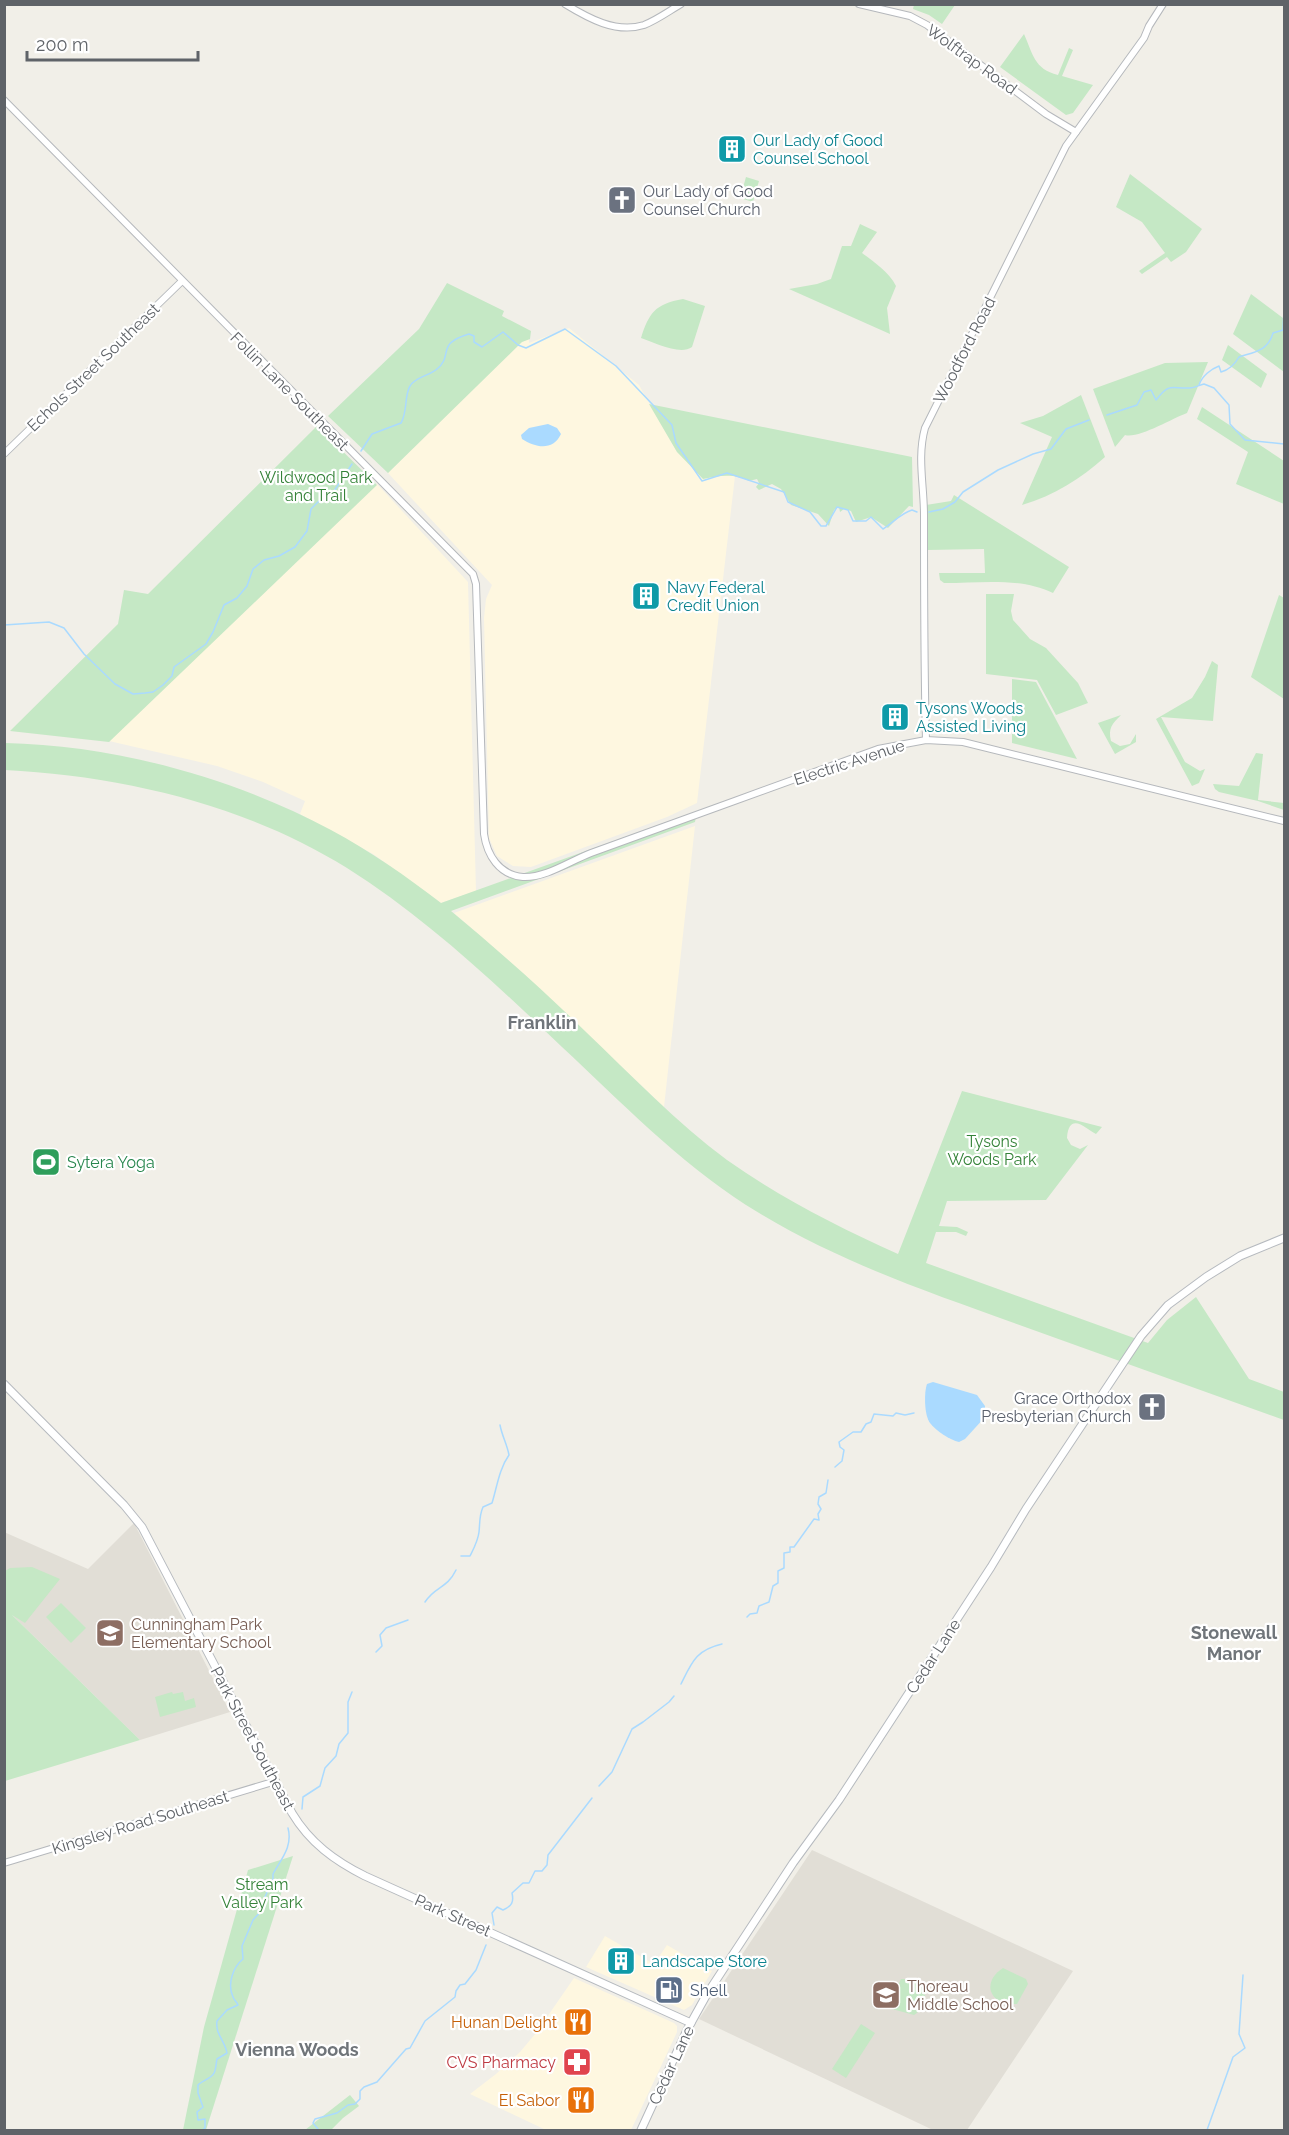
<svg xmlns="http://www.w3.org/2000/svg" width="1289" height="2135" font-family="Raleway,sans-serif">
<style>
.commercial{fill:#fef7e0}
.education{fill:#e1ded6}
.green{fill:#c5e8c5}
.water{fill:#aadaff}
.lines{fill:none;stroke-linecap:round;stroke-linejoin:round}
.stream{stroke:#aadaff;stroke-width:1.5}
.tertiary-casing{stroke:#b5b8bc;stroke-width:8}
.secondary-casing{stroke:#b6babf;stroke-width:9}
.tertiary{stroke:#fff;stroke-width:6}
.secondary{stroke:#fff;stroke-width:7}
.labels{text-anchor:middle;stroke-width:4.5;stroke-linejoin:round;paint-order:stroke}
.street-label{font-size:16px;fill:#5f6368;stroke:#fff}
.culture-label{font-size:16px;fill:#0d838f;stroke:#fff;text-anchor:start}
.worship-label{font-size:16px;fill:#5b616d;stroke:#fff;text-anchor:start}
.park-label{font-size:16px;fill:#348238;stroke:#fff}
.leisure-label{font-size:16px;fill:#27864d;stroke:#fff;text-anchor:start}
.education-label{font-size:16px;fill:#785e54;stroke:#fff;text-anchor:start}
.service-label{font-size:16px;fill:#4e5e75;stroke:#fff;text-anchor:start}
.food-label{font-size:16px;fill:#c56008;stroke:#fff;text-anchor:end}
.health-label{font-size:16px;fill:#be3a42;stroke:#fff;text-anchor:end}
.neighbourhood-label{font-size:18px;font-weight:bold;fill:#70757a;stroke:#fff}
</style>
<rect width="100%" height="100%" fill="#f1efe8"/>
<g class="commercial">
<polygon points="569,328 639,385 677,452 727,474 735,476 697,803 667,817 531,867 513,866 497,856 489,838 484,618 486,599 492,585 388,473 521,342 529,339 529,343"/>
<polygon points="377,484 468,582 476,891 441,903 373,854 300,814 305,801 263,782 217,766 109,741"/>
<polygon points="695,826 664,1107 525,975 454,913"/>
<polygon points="605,1936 654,1964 667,1945 712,1971 692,2005 684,2010 586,1967"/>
<polygon points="574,1978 674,2023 677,2026 677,2032 631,2130 546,2130 470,2094 496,2074 520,2052 536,2033"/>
</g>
<g class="education">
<polygon points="134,1523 230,1712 140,1740 5,1608 4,1532 88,1569"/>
<polygon points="812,1850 1073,1971 967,2130 933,2130 699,2019"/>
</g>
<g class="green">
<polygon points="914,5 914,4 955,5 942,24 929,15 913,9"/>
<path d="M 1024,34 C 1033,54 1034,69 1058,75 L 1069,48 L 1073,50 L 1062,76 L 1093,85 L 1073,113 L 1066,115 L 1000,67 Z"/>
<polygon points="1130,174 1202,229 1186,252 1171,262 1167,257 1142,274 1139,271 1165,253 1142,222 1116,207"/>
<polygon points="746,177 759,181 753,202 740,198"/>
<path d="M 860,224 L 877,232 L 862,253 C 874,262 889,272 896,286 L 887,308 L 890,334 L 789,289 L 817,284 L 831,279 L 842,246 L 851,246 Z"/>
<polygon points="447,283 504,311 502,316 531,331 530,339 522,342 388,473 328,416 419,329"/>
<polygon points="1251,294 1283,318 1284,315 1284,372 1233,334"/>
<path d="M 683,299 L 705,306 L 692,347 C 680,356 654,342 641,338 C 649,313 655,304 683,299 Z"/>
<polygon points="1228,345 1267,374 1261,388 1222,360"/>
<path d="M 1208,362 L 1187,413 C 1171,419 1138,439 1125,435 L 1115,447 L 1093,389 L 1165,363 Z"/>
<path d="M 1081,395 L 1105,457 C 1080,479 1055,495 1022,505 L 1052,437 L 1020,423 L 1043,416 Z"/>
<path d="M 649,404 L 912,457 L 913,507 L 909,506 L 888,528 L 871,517 L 856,522 L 851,511 L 844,509 L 840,512 L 839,507 L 834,510 L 829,526 L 818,514 L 791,505 L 781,489 L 772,484 L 759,490 L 756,487 L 759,483 L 757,479 L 749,481 C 732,473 720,476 703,479 L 677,452 Z"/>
<polygon points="1202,407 1284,461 1284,504 1236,484 1248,452 1197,419"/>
<polygon points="317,426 377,485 109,742 10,731 118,624 124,590 148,594"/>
<path d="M 954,495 L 1069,567 L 1053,593 C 1020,577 980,583 944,583 L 940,580 L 939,573 L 985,573 L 984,549 L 927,550 L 926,505 L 951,501 Z"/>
<polygon points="986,594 1014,594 1011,611 1013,620 1030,639 1046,648 1078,683 1088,703 1056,715 1037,680 986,674"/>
<polygon points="1279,595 1284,598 1284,699 1251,677"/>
<polygon points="1212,661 1218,665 1213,721 1161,717 1185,762 1200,771 1205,769 1199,783 1192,786 1156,719 1192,698 1205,677"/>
<polygon points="1012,679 1036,682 1077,759 1012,743"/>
<path d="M 1121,715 C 1112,724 1108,728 1111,741 L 1120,746 L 1130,744 L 1136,734 L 1136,742 L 1115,754 L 1098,723 Z"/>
<path d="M 5,743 C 114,745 235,778 331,830 C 370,851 406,876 441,903 L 697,811 L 695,822 L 451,911 C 498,950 543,990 586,1032 C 632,1076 676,1122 727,1160 C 781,1198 838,1227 898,1254 L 962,1091 L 1102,1127 L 1096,1134 C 1087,1130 1069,1110 1067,1138 L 1071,1145 L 1080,1149 L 1088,1145 L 1046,1200 L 947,1201 L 939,1226 L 957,1227 L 968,1232 L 966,1236 L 956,1232 L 936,1232 L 926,1263 L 1148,1343 L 1167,1320 L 1196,1297 L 1249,1379 L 1284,1392 L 1284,1420 C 1194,1388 1104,1355 1014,1323 C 920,1289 831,1259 746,1205 C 678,1161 621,1102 562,1047 C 495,983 426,918 347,868 C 246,805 123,776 5,770 Z"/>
<polygon points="1256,753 1263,754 1258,800 1284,803 1284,810 1258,801 1219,792 1215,789 1213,784 1239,786"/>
<polygon points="32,1567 60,1579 25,1623 12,1615 140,1740 5,1781 5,1571 10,1568"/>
<polygon points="61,1603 86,1628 71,1643 46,1617"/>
<polygon points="172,1692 173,1694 183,1692 185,1701 194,1698 196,1707 160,1717 155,1697"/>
<polygon points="293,1856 206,2130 183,2130 204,2027 248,1870"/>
<path d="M 1003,1968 L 1026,1979 L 1028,1984 L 1017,2004 C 989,2006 981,1982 1003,1968 Z"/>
<path d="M 901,1979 L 909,1979 L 923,1986 C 927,1999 926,2007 914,2015 L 892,2009 L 889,2004 Z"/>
<polygon points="861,2024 875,2033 846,2078 832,2069"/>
<polygon points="350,2095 359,2106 343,2118 331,2130 305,2130"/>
</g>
<g class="water">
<path d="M 548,424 L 557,428 L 561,434 C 553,451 536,448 522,439 L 521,435 L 529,428 Z"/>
<path d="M 933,1382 L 977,1395 L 985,1406 L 985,1417 L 965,1439 L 959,1442 C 950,1440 936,1431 930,1423 C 924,1415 924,1392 927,1384 Z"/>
</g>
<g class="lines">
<g class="stream">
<path d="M 1199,385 C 1202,376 1211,369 1219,366 L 1221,372 C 1229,370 1235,364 1239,357 C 1254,352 1268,351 1273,333 L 1283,330 L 1284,310"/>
<path d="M 1107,415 L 1137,405 L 1144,392 L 1151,390 L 1156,400 C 1170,382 1171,389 1190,388 C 1195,388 1199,385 1204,384 L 1214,388 L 1229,405 L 1230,424 L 1245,440 L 1284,444"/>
<path d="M 361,451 L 372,434 L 401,423 C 408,411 404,396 410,386 C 415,377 429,376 437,369 C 454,355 435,344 469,334 L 474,336 L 474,342 L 482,347 L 503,332 L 518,345 L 526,348 L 565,329 L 616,366 L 672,425 L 676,443 L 702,481 L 727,473 L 784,492 L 788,502 L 810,512 L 821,526 L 826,526 L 837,507 L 848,510 L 853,521 L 866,521 L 871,517 L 883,529 C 893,523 901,513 912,510 L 917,512"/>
<polyline points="929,512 943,509 955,502 963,492 998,470 1033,454 1051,449 1066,429 1089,420"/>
<polyline points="4,625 49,622 64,628 84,654 115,684 133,694 145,693 153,692 163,685 172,676 174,667 206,644 213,632 224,605 237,598 247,586 253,569 264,560 279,556 295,547 307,531 311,509 320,500 334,491 352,464"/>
<polyline points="835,1467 842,1461 844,1450 840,1447 839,1442 853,1432 861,1432 866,1424 871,1422 874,1414 893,1416 896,1413 905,1415 914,1413"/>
<path d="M 461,1556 L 470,1556 C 474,1548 478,1541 479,1532 C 480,1523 479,1516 483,1507 L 492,1503 C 497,1487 499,1469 509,1455 C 507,1444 502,1436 500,1425"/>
<path d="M 425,1602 C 435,1586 447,1589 456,1570"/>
<polyline points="747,1617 750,1614 757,1613 759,1606 769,1602 773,1586 778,1583 778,1571 784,1568 784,1553 790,1552 790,1547 794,1547 814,1519 819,1520 818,1514 821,1509 818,1504 819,1497 826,1493 828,1480"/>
<polyline points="376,1652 382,1646 380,1635 386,1628 408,1620"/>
<path d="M 681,1684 C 692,1662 696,1650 722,1644"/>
<polyline points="599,1786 612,1772 632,1729 643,1722 669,1702 674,1696"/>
<polyline points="302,1809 303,1797 320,1786 325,1768 336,1756 339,1744 348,1733 348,1702 352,1692"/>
<path d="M 494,1925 L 492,1913 L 497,1907 L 503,1910 C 512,1906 514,1902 512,1893 L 523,1883 L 529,1883 L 535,1871 L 542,1871 L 547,1865 L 548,1855 L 592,1798"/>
<path d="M 202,2130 L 205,2128 L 205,2119 L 198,2120 L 197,2112 L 203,2107 L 198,2093 L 198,2085 C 202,2081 212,2078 214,2073 C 216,2070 216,2063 217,2059 L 227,2053 C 225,2041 215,2034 217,2021 L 227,2010 L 238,2005 C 237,2002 234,2000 233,1997 C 227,1984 233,1967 243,1959 L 242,1946 L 253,1920 L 264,1908 L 264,1899 L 273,1879 L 273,1874 C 281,1859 293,1847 288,1828"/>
<polyline points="316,2130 318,2129 313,2123 315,2119 337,2113 348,2105 355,2104 360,2099 360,2091 364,2087 377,2082 406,2049 410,2048 425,2021 455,1997 456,1991 460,1985 465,1984 476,1970 486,1945"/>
<polyline points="1207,2130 1233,2057 1245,2048 1239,2034 1243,1975"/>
</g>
<g class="tertiary-casing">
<g id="tertiary">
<path d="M 565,4 C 588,18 616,34 644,25 C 657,20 669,11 681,4"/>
<polyline points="859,4 910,16 927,25 1046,114 1076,132"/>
<path d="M 4,100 L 473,574 L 476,584 L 484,834 C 487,855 499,875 523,877 C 546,878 570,861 591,853 C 687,818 782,784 878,749 L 926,740 L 963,742 L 1284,821"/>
<polyline points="4,454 182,281"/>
<path d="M 926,740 C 924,665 924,590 924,515 C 924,485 917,457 925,428 L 1066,146 L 1144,38 L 1149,26 L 1163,4"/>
<polyline points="4,1863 276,1781"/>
</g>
</g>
<g class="secondary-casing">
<g id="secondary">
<path d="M 4,1384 L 124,1505 L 142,1527 L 292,1813 C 310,1843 335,1861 365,1876 L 691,2023"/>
<polyline points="641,2130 687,2030 707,1994 793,1863 839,1800 991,1567 1026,1509 1141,1336 1168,1305 1206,1277 1240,1256 1284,1238"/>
</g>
</g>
<use href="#tertiary" class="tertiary"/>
<use href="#secondary" class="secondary"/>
</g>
<defs>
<g id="building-square" transform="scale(1.5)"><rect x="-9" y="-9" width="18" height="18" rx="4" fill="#0f9aa8" stroke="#fff"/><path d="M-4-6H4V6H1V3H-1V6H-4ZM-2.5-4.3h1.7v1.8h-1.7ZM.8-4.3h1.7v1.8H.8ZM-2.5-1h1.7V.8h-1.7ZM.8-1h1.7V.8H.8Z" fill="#fff"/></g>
<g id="church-square" transform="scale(1.5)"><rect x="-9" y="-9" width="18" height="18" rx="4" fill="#6b7280" stroke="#fff"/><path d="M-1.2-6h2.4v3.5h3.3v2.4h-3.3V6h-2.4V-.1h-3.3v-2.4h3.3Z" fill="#fff"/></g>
<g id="stadium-square" transform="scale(1.5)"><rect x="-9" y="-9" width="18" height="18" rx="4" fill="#2e9e5b" stroke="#fff"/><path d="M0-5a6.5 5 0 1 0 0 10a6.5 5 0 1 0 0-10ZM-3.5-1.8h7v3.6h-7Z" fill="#fff"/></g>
<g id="school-square" transform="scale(1.5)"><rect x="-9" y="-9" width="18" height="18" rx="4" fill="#8d6e63" stroke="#fff"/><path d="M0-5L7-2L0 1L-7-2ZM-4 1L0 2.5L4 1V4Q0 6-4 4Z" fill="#fff"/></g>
<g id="fuel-square" transform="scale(1.5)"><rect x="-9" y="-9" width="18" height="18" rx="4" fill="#5c6f8a" stroke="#fff"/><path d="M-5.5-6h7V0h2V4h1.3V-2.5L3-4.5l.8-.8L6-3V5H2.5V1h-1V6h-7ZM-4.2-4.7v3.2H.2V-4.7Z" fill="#fff"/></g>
<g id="restaurant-square" transform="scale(1.5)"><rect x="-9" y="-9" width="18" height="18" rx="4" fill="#e8710a" stroke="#fff"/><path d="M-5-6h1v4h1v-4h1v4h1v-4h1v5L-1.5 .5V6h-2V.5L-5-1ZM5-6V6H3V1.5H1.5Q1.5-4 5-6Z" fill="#fff"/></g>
<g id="pharmacy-square" transform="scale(1.5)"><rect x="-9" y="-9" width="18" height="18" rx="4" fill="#e0444e" stroke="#fff"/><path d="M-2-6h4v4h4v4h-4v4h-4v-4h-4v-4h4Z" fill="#fff"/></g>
</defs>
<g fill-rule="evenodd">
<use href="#building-square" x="732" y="149"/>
<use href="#church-square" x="622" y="200"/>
<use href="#building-square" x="646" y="596"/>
<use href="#building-square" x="895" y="717"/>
<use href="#stadium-square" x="46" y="1162"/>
<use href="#church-square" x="1152" y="1407"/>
<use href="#school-square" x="110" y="1633"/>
<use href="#building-square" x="621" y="1961"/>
<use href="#fuel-square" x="669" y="1990"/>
<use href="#school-square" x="886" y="1995"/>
<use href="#restaurant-square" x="578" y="2022"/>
<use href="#pharmacy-square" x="577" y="2062"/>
<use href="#restaurant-square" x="581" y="2100"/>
</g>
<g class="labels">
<g class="street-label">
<text transform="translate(972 59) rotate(36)" y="6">Wolftrap Road</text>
<text transform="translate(964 350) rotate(-63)" y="6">Woodford Road</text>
<text transform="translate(93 367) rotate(-44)" y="6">Echols Street Southeast</text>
<text transform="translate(290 391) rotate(45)" y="6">Follin Lane Southeast</text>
<text transform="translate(849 762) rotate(-18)" y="6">Electric Avenue</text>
<text transform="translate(933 1656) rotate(-57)" y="6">Cedar Lane</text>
<text transform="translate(253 1738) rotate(62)" y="6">Park Street Southeast</text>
<text transform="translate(140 1822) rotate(-17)" y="6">Kingsley Road Southeast</text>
<text transform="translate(453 1915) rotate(24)" y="6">Park Street</text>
<text transform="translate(671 2065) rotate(-65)" y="6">Cedar Lane</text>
</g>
<g class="culture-label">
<text x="753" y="146">Our Lady of Good<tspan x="753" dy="18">Counsel School</tspan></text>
<text x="667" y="593">Navy Federal<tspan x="667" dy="18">Credit Union</tspan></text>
<text x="916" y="714">Tysons Woods<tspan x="916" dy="18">Assisted Living</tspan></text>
<text x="642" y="1967">Landscape Store</text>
</g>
<g class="worship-label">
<text x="643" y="197">Our Lady of Good<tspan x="643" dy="18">Counsel Church</tspan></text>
<text x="1131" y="1404" text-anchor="end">Grace Orthodox<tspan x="1131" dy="18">Presbyterian Church</tspan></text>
</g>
<g class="park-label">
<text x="316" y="483">Wildwood Park<tspan x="316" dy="18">and Trail</tspan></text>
<text x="992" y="1147">Tysons<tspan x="992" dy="18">Woods Park</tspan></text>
<text x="262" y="1890">Stream<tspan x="262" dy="18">Valley Park</tspan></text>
</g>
<g class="leisure-label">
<text x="67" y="1168">Sytera Yoga</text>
</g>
<g class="education-label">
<text x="131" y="1630">Cunningham Park<tspan x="131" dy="18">Elementary School</tspan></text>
<text x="907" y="1992">Thoreau<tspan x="907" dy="18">Middle School</tspan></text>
</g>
<g class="service-label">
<text x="690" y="1996">Shell</text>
</g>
<g class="food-label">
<text x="557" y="2028">Hunan Delight</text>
<text x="560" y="2106">El Sabor</text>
</g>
<g class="health-label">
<text x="556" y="2068">CVS Pharmacy</text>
</g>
<g class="neighbourhood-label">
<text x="542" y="1029">Franklin</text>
<text x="1234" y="1639">Stonewall<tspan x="1234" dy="21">Manor</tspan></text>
<text x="297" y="2056">Vienna Woods</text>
</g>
</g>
<rect width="1289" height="2135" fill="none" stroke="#5f6368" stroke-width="12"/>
<path d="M27 51v9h171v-9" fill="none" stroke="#5f6368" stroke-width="3"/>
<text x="36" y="51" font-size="18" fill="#5f6368" stroke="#ffffff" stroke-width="4.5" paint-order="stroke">200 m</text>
</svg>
